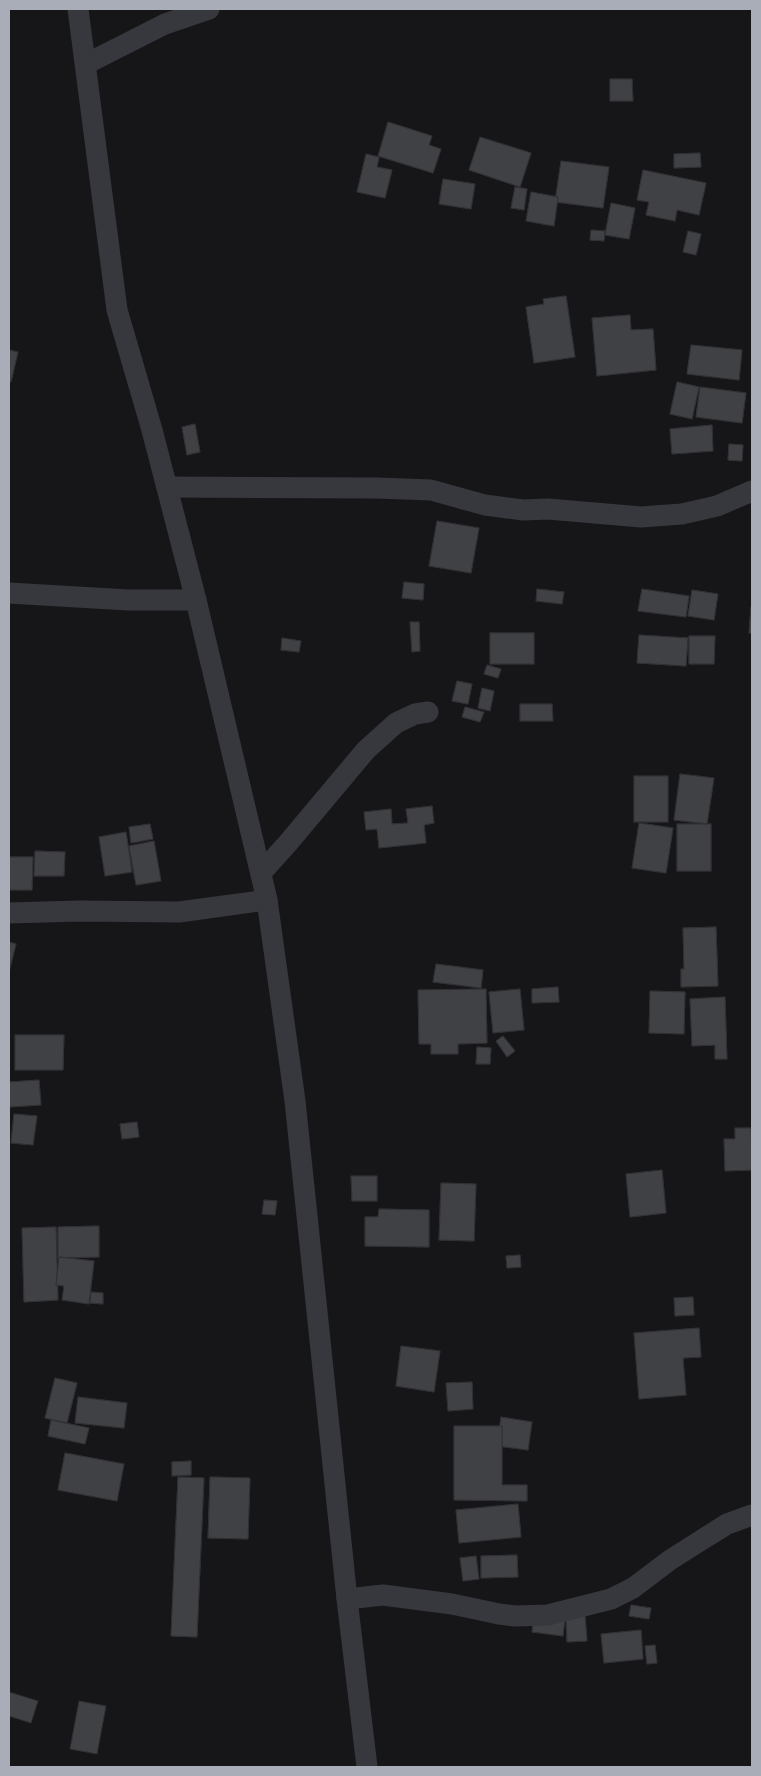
<svg xmlns="http://www.w3.org/2000/svg" width="761" height="1776" font-family="Rubik,sans-serif">
<style>
.building{fill:#404145;stroke:#303034}
.lines{fill:none;stroke-linecap:round;stroke-linejoin:round}
.minor{stroke:#37383d;stroke-width:21}
</style>
<rect width="100%" height="100%" fill="#161618"/>
<g class="building">
<polygon points="610,79 632,79 633,101 610,101"/>
<polygon points="610,79 632,79 633,101 610,101"/>
<polygon points="388,122 432,136 429,145 441,149 433,173 378,156"/>
<polygon points="388,122 432,136 429,145 441,149 433,173 378,156"/>
<polygon points="480,137 531,153 520,187 469,170"/>
<polygon points="480,137 531,153 520,187 469,170"/>
<polygon points="700,153 701,167 674,168 674,154"/>
<polygon points="700,153 701,167 674,168 674,154"/>
<polygon points="366,154 379,157 377,167 392,170 385,198 357,192"/>
<polygon points="366,154 379,157 377,167 392,170 385,198 357,192"/>
<polygon points="561,161 609,167 603,208 555,202"/>
<polygon points="561,161 609,167 603,208 555,202"/>
<polygon points="643,170 706,183 699,215 677,210 675,221 646,215 649,202 637,200"/>
<polygon points="643,170 706,183 699,215 677,210 675,221 646,215 649,202 637,200"/>
<polygon points="443,179 475,184 471,209 439,204"/>
<polygon points="443,179 475,184 471,209 439,204"/>
<polygon points="515,187 527,189 524,210 511,208"/>
<polygon points="515,187 527,189 524,210 511,208"/>
<polygon points="531,192 558,197 554,226 526,221"/>
<polygon points="531,192 558,197 554,226 526,221"/>
<polygon points="611,203 635,208 629,239 605,235"/>
<polygon points="611,203 635,208 629,239 605,235"/>
<polygon points="591,230 605,231 604,241 590,240"/>
<polygon points="591,230 605,231 604,241 590,240"/>
<polygon points="688,231 701,234 696,255 683,252"/>
<polygon points="688,231 701,234 696,255 683,252"/>
<polygon points="566,296 575,357 534,363 526,307 544,304 543,299"/>
<polygon points="566,296 575,357 534,363 526,307 544,304 543,299"/>
<polygon points="630,315 631,330 653,329 656,370 597,376 592,318"/>
<polygon points="630,315 631,330 653,329 656,370 597,376 592,318"/>
<polygon points="691,345 742,350 739,380 687,374"/>
<polygon points="691,345 742,350 739,380 687,374"/>
<polygon points="9,350 18,352 11,382 9,381"/>
<polygon points="9,350 18,352 11,382 9,381"/>
<polygon points="677,382 699,387 692,419 670,414"/>
<polygon points="677,382 699,387 692,419 670,414"/>
<polygon points="700,387 746,393 742,423 696,417"/>
<polygon points="700,387 746,393 742,423 696,417"/>
<polygon points="195,424 200,452 187,455 182,427"/>
<polygon points="195,424 200,452 187,455 182,427"/>
<polygon points="712,425 713,451 672,454 670,429"/>
<polygon points="712,425 713,451 672,454 670,429"/>
<polygon points="729,444 743,445 742,461 728,460"/>
<polygon points="729,444 743,445 742,461 728,460"/>
<polygon points="437,521 479,528 471,573 429,566"/>
<polygon points="437,521 479,528 471,573 429,566"/>
<polygon points="404,582 424,584 423,600 402,598"/>
<polygon points="404,582 424,584 423,600 402,598"/>
<polygon points="537,589 564,592 562,604 536,601"/>
<polygon points="537,589 564,592 562,604 536,601"/>
<polygon points="642,589 689,596 686,617 638,611"/>
<polygon points="642,589 689,596 686,617 638,611"/>
<polygon points="692,590 718,594 714,620 688,616"/>
<polygon points="692,590 718,594 714,620 688,616"/>
<polygon points="751,607 752,607 752,633 749,633"/>
<polygon points="751,607 752,607 752,633 749,633"/>
<polygon points="410,622 419,622 420,651 412,652"/>
<polygon points="410,622 419,622 420,651 412,652"/>
<rect x="490" y="633" width="44" height="31"/>
<rect x="490" y="633" width="44" height="31"/>
<polygon points="639,635 688,638 686,666 637,663"/>
<polygon points="639,635 688,638 686,666 637,663"/>
<polygon points="689,636 715,636 714,664 689,664"/>
<polygon points="689,636 715,636 714,664 689,664"/>
<polygon points="282,638 301,641 299,652 281,650"/>
<polygon points="282,638 301,641 299,652 281,650"/>
<polygon points="487,665 501,669 498,678 484,674"/>
<polygon points="487,665 501,669 498,678 484,674"/>
<polygon points="457,681 472,684 468,704 452,701"/>
<polygon points="457,681 472,684 468,704 452,701"/>
<polygon points="482,688 494,691 490,711 478,708"/>
<polygon points="482,688 494,691 490,711 478,708"/>
<polygon points="520,704 552,704 553,721 520,721"/>
<polygon points="520,704 552,704 553,721 520,721"/>
<polygon points="465,707 484,712 480,722 462,717"/>
<polygon points="465,707 484,712 480,722 462,717"/>
<polygon points="680,774 714,778 707,824 674,820"/>
<polygon points="680,774 714,778 707,824 674,820"/>
<rect x="634" y="776" width="34" height="46"/>
<rect x="634" y="776" width="34" height="46"/>
<polygon points="432,806 434,823 424,825 426,843 379,848 377,829 366,830 364,812 391,809 392,824 408,823 406,809"/>
<polygon points="432,806 434,823 424,825 426,843 379,848 377,829 366,830 364,812 391,809 392,824 408,823 406,809"/>
<polygon points="639,823 673,828 666,873 632,868"/>
<polygon points="639,823 673,828 666,873 632,868"/>
<polygon points="150,824 153,839 131,843 129,827"/>
<polygon points="150,824 153,839 131,843 129,827"/>
<rect x="677" y="824" width="34" height="47"/>
<rect x="677" y="824" width="34" height="47"/>
<polygon points="126,832 132,872 105,876 99,837"/>
<polygon points="126,832 132,872 105,876 99,837"/>
<polygon points="154,841 161,881 136,885 129,846"/>
<polygon points="154,841 161,881 136,885 129,846"/>
<polygon points="35,851 65,852 64,876 34,876"/>
<polygon points="35,851 65,852 64,876 34,876"/>
<polygon points="9,857 33,857 32,890 9,890"/>
<polygon points="9,857 33,857 32,890 9,890"/>
<polygon points="716,927 718,986 681,987 681,969 684,969 683,928"/>
<polygon points="716,927 718,986 681,987 681,969 684,969 683,928"/>
<polygon points="9,942 16,944 9,972"/>
<polygon points="9,942 16,944 9,972"/>
<polygon points="436,964 483,970 481,988 433,982"/>
<polygon points="436,964 483,970 481,988 433,982"/>
<polygon points="558,987 559,1002 532,1003 532,989"/>
<polygon points="558,987 559,1002 532,1003 532,989"/>
<polygon points="486,989 487,1043 458,1044 458,1054 431,1054 431,1044 419,1044 418,990"/>
<polygon points="486,989 487,1043 458,1044 458,1054 431,1054 431,1044 419,1044 418,990"/>
<polygon points="520,989 524,1030 493,1033 489,992"/>
<polygon points="520,989 524,1030 493,1033 489,992"/>
<polygon points="650,991 685,992 684,1034 649,1033"/>
<polygon points="650,991 685,992 684,1034 649,1033"/>
<polygon points="725,997 727,1059 715,1059 715,1045 692,1046 690,999"/>
<polygon points="725,997 727,1059 715,1059 715,1045 692,1046 690,999"/>
<polygon points="15,1035 64,1035 63,1070 15,1070"/>
<polygon points="15,1035 64,1035 63,1070 15,1070"/>
<polygon points="503,1036 515,1051 507,1057 496,1041"/>
<polygon points="503,1036 515,1051 507,1057 496,1041"/>
<polygon points="477,1047 491,1048 490,1064 476,1064"/>
<polygon points="477,1047 491,1048 490,1064 476,1064"/>
<polygon points="39,1080 41,1105 9,1107 9,1082"/>
<polygon points="39,1080 41,1105 9,1107 9,1082"/>
<polygon points="14,1114 37,1116 33,1145 11,1143"/>
<polygon points="14,1114 37,1116 33,1145 11,1143"/>
<polygon points="137,1122 139,1137 122,1139 120,1124"/>
<polygon points="137,1122 139,1137 122,1139 120,1124"/>
<polygon points="735,1128 751,1128 752,1170 725,1171 724,1139 735,1139"/>
<polygon points="735,1128 751,1128 752,1170 725,1171 724,1139 735,1139"/>
<polygon points="662,1170 666,1213 630,1217 626,1174"/>
<polygon points="662,1170 666,1213 630,1217 626,1174"/>
<polygon points="351,1176 377,1176 377,1201 352,1201"/>
<polygon points="351,1176 377,1176 377,1201 352,1201"/>
<polygon points="441,1183 476,1184 474,1241 439,1240"/>
<polygon points="441,1183 476,1184 474,1241 439,1240"/>
<polygon points="264,1200 277,1201 275,1215 262,1214"/>
<polygon points="264,1200 277,1201 275,1215 262,1214"/>
<polygon points="379,1209 429,1210 429,1247 365,1246 365,1217 378,1217"/>
<polygon points="379,1209 429,1210 429,1247 365,1246 365,1217 378,1217"/>
<polygon points="99,1226 99,1257 58,1258 58,1227"/>
<polygon points="99,1226 99,1257 58,1258 58,1227"/>
<polygon points="56,1227 58,1300 24,1302 22,1228"/>
<polygon points="56,1227 58,1300 24,1302 22,1228"/>
<polygon points="520,1255 521,1267 507,1268 506,1256"/>
<polygon points="520,1255 521,1267 507,1268 506,1256"/>
<polygon points="59,1257 94,1261 89,1304 62,1300 64,1286 56,1285"/>
<polygon points="59,1257 94,1261 89,1304 62,1300 64,1286 56,1285"/>
<polygon points="91,1292 103,1293 103,1304 90,1303"/>
<polygon points="91,1292 103,1293 103,1304 90,1303"/>
<polygon points="693,1297 694,1315 675,1316 674,1298"/>
<polygon points="693,1297 694,1315 675,1316 674,1298"/>
<polygon points="699,1328 701,1357 683,1358 686,1395 639,1399 634,1333"/>
<polygon points="699,1328 701,1357 683,1358 686,1395 639,1399 634,1333"/>
<polygon points="401,1346 440,1351 434,1392 396,1386"/>
<polygon points="401,1346 440,1351 434,1392 396,1386"/>
<polygon points="55,1378 77,1383 67,1423 45,1418"/>
<polygon points="55,1378 77,1383 67,1423 45,1418"/>
<polygon points="472,1382 473,1409 448,1411 446,1383"/>
<polygon points="472,1382 473,1409 448,1411 446,1383"/>
<polygon points="78,1397 127,1403 124,1428 75,1423"/>
<polygon points="78,1397 127,1403 124,1428 75,1423"/>
<polygon points="501,1417 532,1422 528,1450 497,1446"/>
<polygon points="501,1417 532,1422 528,1450 497,1446"/>
<polygon points="51,1420 89,1428 85,1444 48,1436"/>
<polygon points="51,1420 89,1428 85,1444 48,1436"/>
<polygon points="454,1426 502,1426 502,1485 527,1485 527,1501 454,1500"/>
<polygon points="454,1426 502,1426 502,1485 527,1485 527,1501 454,1500"/>
<polygon points="65,1453 124,1464 117,1501 58,1490"/>
<polygon points="65,1453 124,1464 117,1501 58,1490"/>
<polygon points="191,1461 191,1475 172,1476 172,1462"/>
<polygon points="191,1461 191,1475 172,1476 172,1462"/>
<polygon points="178,1477 204,1478 197,1637 171,1636"/>
<polygon points="178,1477 204,1478 197,1637 171,1636"/>
<polygon points="210,1477 250,1478 248,1539 208,1538"/>
<polygon points="210,1477 250,1478 248,1539 208,1538"/>
<polygon points="518,1504 521,1537 459,1543 456,1510"/>
<polygon points="518,1504 521,1537 459,1543 456,1510"/>
<polygon points="517,1555 518,1577 481,1578 481,1556"/>
<polygon points="517,1555 518,1577 481,1578 481,1556"/>
<polygon points="476,1556 479,1579 463,1581 460,1558"/>
<polygon points="476,1556 479,1579 463,1581 460,1558"/>
<polygon points="631,1605 651,1608 649,1619 629,1616"/>
<polygon points="631,1605 651,1608 649,1619 629,1616"/>
<polygon points="534,1615 565,1618 563,1636 532,1632"/>
<polygon points="534,1615 565,1618 563,1636 532,1632"/>
<polygon points="585,1615 587,1641 567,1642 566,1617"/>
<polygon points="585,1615 587,1641 567,1642 566,1617"/>
<polygon points="641,1630 643,1659 604,1663 601,1634"/>
<polygon points="641,1630 643,1659 604,1663 601,1634"/>
<polygon points="655,1645 657,1663 647,1664 645,1646"/>
<polygon points="655,1645 657,1663 647,1664 645,1646"/>
<polygon points="9,1692 38,1701 31,1723 9,1716"/>
<polygon points="79,1701 106,1706 97,1754 70,1749"/>
</g>
<g class="lines">
<g class="minor">
<polyline points="78,9 117,310 152,430 196,600 267,900 295,1101 347,1599 367,1767"/>
<polyline points="86,64 165,24 209,9"/>
<polyline points="167,487 377,488 431,490 485,505 523,510 548,509 641,517 682,514 717,506 752,491"/>
<polyline points="9,593 128,600 196,600"/>
<polyline points="261,873 288,843 366,750 396,723 415,714 428,712"/>
<polyline points="9,913 79,911 179,912 267,900"/>
<polyline points="347,1599 383,1595 452,1604 499,1614 515,1616 548,1615 611,1599 633,1588 670,1560 700,1541 727,1524 752,1515"/>
</g>
</g>
<rect width="761" height="1776" fill="none" stroke="#a8adb8" stroke-width="20"/>
</svg>
